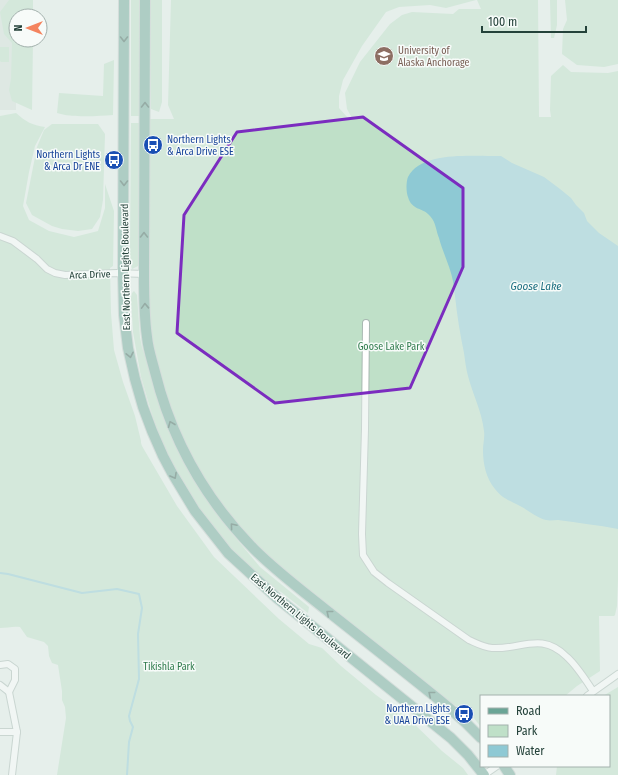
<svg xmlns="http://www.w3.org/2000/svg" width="618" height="775" font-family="'Fira Sans Condensed',sans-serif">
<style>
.built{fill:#d4dfda}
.green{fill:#bfe0c8}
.water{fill:#8ec9d4}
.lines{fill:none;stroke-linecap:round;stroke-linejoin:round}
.stream{stroke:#8ec9d4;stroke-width:2}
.street-casing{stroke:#a8b8b2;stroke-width:8}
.primary-casing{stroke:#c2cac8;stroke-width:12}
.street{stroke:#fff;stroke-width:6}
.primary{stroke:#6aa596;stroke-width:10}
.oneway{stroke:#365b51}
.marked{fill:none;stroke:#7b2cbf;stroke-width:3;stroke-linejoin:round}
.labels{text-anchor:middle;stroke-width:3;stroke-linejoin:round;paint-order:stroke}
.education-label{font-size:10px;fill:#785e54;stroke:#f7fbf9;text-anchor:start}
.transit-label{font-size:10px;fill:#164399;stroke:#f7fbf9;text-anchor:end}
.street-label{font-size:10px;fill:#24423a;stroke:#f7fbf9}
.park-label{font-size:10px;fill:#2d7a4b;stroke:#f7fbf9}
.water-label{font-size:11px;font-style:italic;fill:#1c6f80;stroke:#f7fbf9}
</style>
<rect width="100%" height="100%" fill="#e6efeb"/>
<rect class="built" x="0" y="0" width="16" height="110"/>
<g class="green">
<polygon points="9,0 33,0 33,16 16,16 16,40 33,40 32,110 12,101 9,90 11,79 12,43 4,34 0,12"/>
<polygon points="131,0 139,0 141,116 131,116"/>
<polygon points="150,0 162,0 162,102 159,112 151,109"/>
<polygon points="171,0 476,0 446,8 430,5 399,7 386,12 362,46 343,80 339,96 339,108 348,118 352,118 347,109 345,93 360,62 390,24 402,15 412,12 453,14 459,9 481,9 477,0 538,0 539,117 551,117 550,110 551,76 563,65 571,72 608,73 618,71 618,580 617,606 615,615 614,616 599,616 600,671 577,686 565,696 481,696 481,727 473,717 467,712 439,696 263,554 224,510 189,454 168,402 154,354 149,320 149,119 174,119 168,105"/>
<polygon points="550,0 557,0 557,25 554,38 551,38"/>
<polygon points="565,0 618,0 618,64 604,67 577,65 562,54 563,29 567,20"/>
<polygon points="0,47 9,47 9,62 1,62 0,61"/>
<path d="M 114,60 L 113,115 C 98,116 72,118 57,113 L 59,93 L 103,96 L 104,64 Z"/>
<path d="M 16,113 C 26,122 32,125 45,127 L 35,146 L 29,172 L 23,206 L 29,220 L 49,231 L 74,237 L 98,231 L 105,208 L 105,184 L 114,211 L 113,266 L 110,268 L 111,313 L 114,350 L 123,382 L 135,416 L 141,441 L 141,443 L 142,446 L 177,506 L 214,557 L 279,619 L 309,644 L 322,648 L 341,666 L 376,695 L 408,718 L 442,751 L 463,768 L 468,775 L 57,775 L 66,718 L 65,707 L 62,700 L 62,691 L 58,665 L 52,663 L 49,656 L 48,646 L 44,642 L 27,637 L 20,627 C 13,626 7,628 0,628 L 0,116 Z"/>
<polygon points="131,123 140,123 141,258 138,266 132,269 130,260"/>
<polygon points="52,124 98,124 105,134 103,200 100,217 92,229 78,231 62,229 52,226 32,215 26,203 37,147 44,130"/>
<polygon points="134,291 137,295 140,337 142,347 155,387 175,443 184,463 203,494 230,531 260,567 309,607 308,613 281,592 270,587 231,549 209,521 189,494 170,459 159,436 150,408 141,377 133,332 131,298 132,293"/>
<polygon points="618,687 618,775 556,775 557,766 609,766 609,696 603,696"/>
</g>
<path class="water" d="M 492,156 L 501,156 L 512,163 L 544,177 L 560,189 L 571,198 L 576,205 L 584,213 L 587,221 L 599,233 L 618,246 L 618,529 C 598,525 578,523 558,520 C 554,520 550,521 546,520 C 537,518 528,510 520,506 C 509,500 503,499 495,489 C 486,478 483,464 483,450 C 483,444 485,437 484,431 C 482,412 473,395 468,376 C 466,369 465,360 464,353 C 460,334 457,315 455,296 C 454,291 454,286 453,281 C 450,266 443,253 439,238 C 436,231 436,222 430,216 C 423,207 412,211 408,197 C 406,192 406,182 408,177 C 420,152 469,156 492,156 Z"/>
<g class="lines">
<polyline class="stream" points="0,573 8,574 82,593 117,589 139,594 142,608 138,634 139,679 129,716 130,721 133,727 129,742 127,775"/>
<g class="street-casing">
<g id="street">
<polyline points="0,236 13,241 37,259 47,269 55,273 65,275 117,273 144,274"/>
<path d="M 366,323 L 365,429 L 362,534 L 363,555 L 374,572 L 388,583 L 469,640 C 476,643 483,647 492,648 C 521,650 541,631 567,657 C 577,666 585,679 593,691"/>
<polyline points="0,665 8,664 15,669 15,680 9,692"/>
<polyline points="0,685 9,692 17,732 12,775"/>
<polyline points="587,696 618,674"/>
<polyline points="0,732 17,732"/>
<polyline points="484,775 497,766"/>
</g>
</g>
<g class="primary-casing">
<g id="primary">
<polyline points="124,0 123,273 124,315 128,348 135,379 143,407 152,431 163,456 172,473 195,511 228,553 277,598 451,738 468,755 484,775"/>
<path d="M 145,0 L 144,274 C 144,295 144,316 147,337 C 148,349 152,360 155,372 C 172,441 204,498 254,549 C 277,572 304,592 330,613 C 369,644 409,675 448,707 L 466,723 L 481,738"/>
<polyline points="504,766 510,775"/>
</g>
</g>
<use href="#street" class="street"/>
<use href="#primary" class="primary"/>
</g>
<defs><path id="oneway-chevron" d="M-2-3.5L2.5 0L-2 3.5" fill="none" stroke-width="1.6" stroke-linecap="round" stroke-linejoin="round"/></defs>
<g class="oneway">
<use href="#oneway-chevron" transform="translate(124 39) rotate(90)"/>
<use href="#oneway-chevron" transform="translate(145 105) rotate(-90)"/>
<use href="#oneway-chevron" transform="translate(124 183) rotate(90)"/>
<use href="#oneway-chevron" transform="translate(144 235) rotate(-90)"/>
<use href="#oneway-chevron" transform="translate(145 306) rotate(-92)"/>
<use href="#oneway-chevron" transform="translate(130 355) rotate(78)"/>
<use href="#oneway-chevron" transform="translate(171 424) rotate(-112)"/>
<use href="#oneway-chevron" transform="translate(174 476) rotate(61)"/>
<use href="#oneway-chevron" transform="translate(233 526) rotate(-130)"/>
<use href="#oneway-chevron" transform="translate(329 613) rotate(-141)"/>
<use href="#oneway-chevron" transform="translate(431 694) rotate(-141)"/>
</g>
<path d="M0 0H618V775H0ZM 363,117 L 463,188 L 463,267 L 410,388 L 275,403 L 177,333 L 184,215 L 237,132 Z" fill="#e6efeb" fill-opacity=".55" fill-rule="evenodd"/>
<path class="marked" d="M 363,117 L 463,188 L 463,267 L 410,388 L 275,403 L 177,333 L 184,215 L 237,132 Z"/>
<defs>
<g id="university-disc" transform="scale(1)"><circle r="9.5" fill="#8d6e63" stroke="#f7fbf9"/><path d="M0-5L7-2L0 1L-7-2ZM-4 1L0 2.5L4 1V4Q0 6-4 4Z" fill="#fff"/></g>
<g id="bus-disc" transform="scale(1)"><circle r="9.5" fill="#1a4fb4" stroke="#f7fbf9"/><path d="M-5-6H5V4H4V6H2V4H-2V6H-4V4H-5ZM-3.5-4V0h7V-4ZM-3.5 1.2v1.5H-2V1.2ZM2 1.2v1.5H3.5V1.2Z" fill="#fff"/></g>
</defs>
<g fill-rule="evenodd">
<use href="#university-disc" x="384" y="56"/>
<use href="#bus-disc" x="153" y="145"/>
<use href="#bus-disc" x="114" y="160"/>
<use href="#bus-disc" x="464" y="714"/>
</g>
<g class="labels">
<g class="education-label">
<text x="398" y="54">University of<tspan x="398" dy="12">Alaska Anchorage</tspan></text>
</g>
<g class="transit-label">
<text x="167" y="143" text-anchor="start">Northern Lights<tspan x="167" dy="12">&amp; Arca Drive ESE</tspan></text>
<text x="100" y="158">Northern Lights<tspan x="100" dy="12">&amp; Arca Dr ENE</tspan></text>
<text x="450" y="712">Northern Lights<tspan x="450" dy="12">&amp; UAA Drive ESE</tspan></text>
</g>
<g class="street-label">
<text transform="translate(125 267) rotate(-91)" y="4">East Northern Lights Boulevard</text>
<text transform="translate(90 274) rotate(-2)" y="4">Arca Drive</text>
<text transform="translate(301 616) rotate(40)" y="4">East Northern Lights Boulevard</text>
</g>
<g class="park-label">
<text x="391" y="350">Goose Lake Park</text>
<text x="169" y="670">Tikishla Park</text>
</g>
<g class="water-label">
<text x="536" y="290">Goose Lake</text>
</g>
</g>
<rect x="480" y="695" width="130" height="72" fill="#f7fbf9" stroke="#a3b1ad"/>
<rect x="488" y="708" width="20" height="6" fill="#6aa596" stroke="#a3b1ad"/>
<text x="516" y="715" font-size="12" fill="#24423a">Road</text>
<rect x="488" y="725" width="20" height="12" fill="#bfe0c8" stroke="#a3b1ad"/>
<text x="516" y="735" font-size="12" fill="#24423a">Park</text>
<rect x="488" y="745" width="20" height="12" fill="#8ec9d4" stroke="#a3b1ad"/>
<text x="516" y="755" font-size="12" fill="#24423a">Water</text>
<g transform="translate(28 28) rotate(270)"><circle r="19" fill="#f7fbf9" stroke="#a3b1ad"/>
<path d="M0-3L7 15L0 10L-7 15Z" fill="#f4845f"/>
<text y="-6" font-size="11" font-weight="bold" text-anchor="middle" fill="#24423a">N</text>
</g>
<path d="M482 26v6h104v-6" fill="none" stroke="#24423a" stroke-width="2"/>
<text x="488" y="26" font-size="12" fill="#24423a" stroke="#f7fbf9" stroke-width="3" paint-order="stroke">100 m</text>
</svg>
